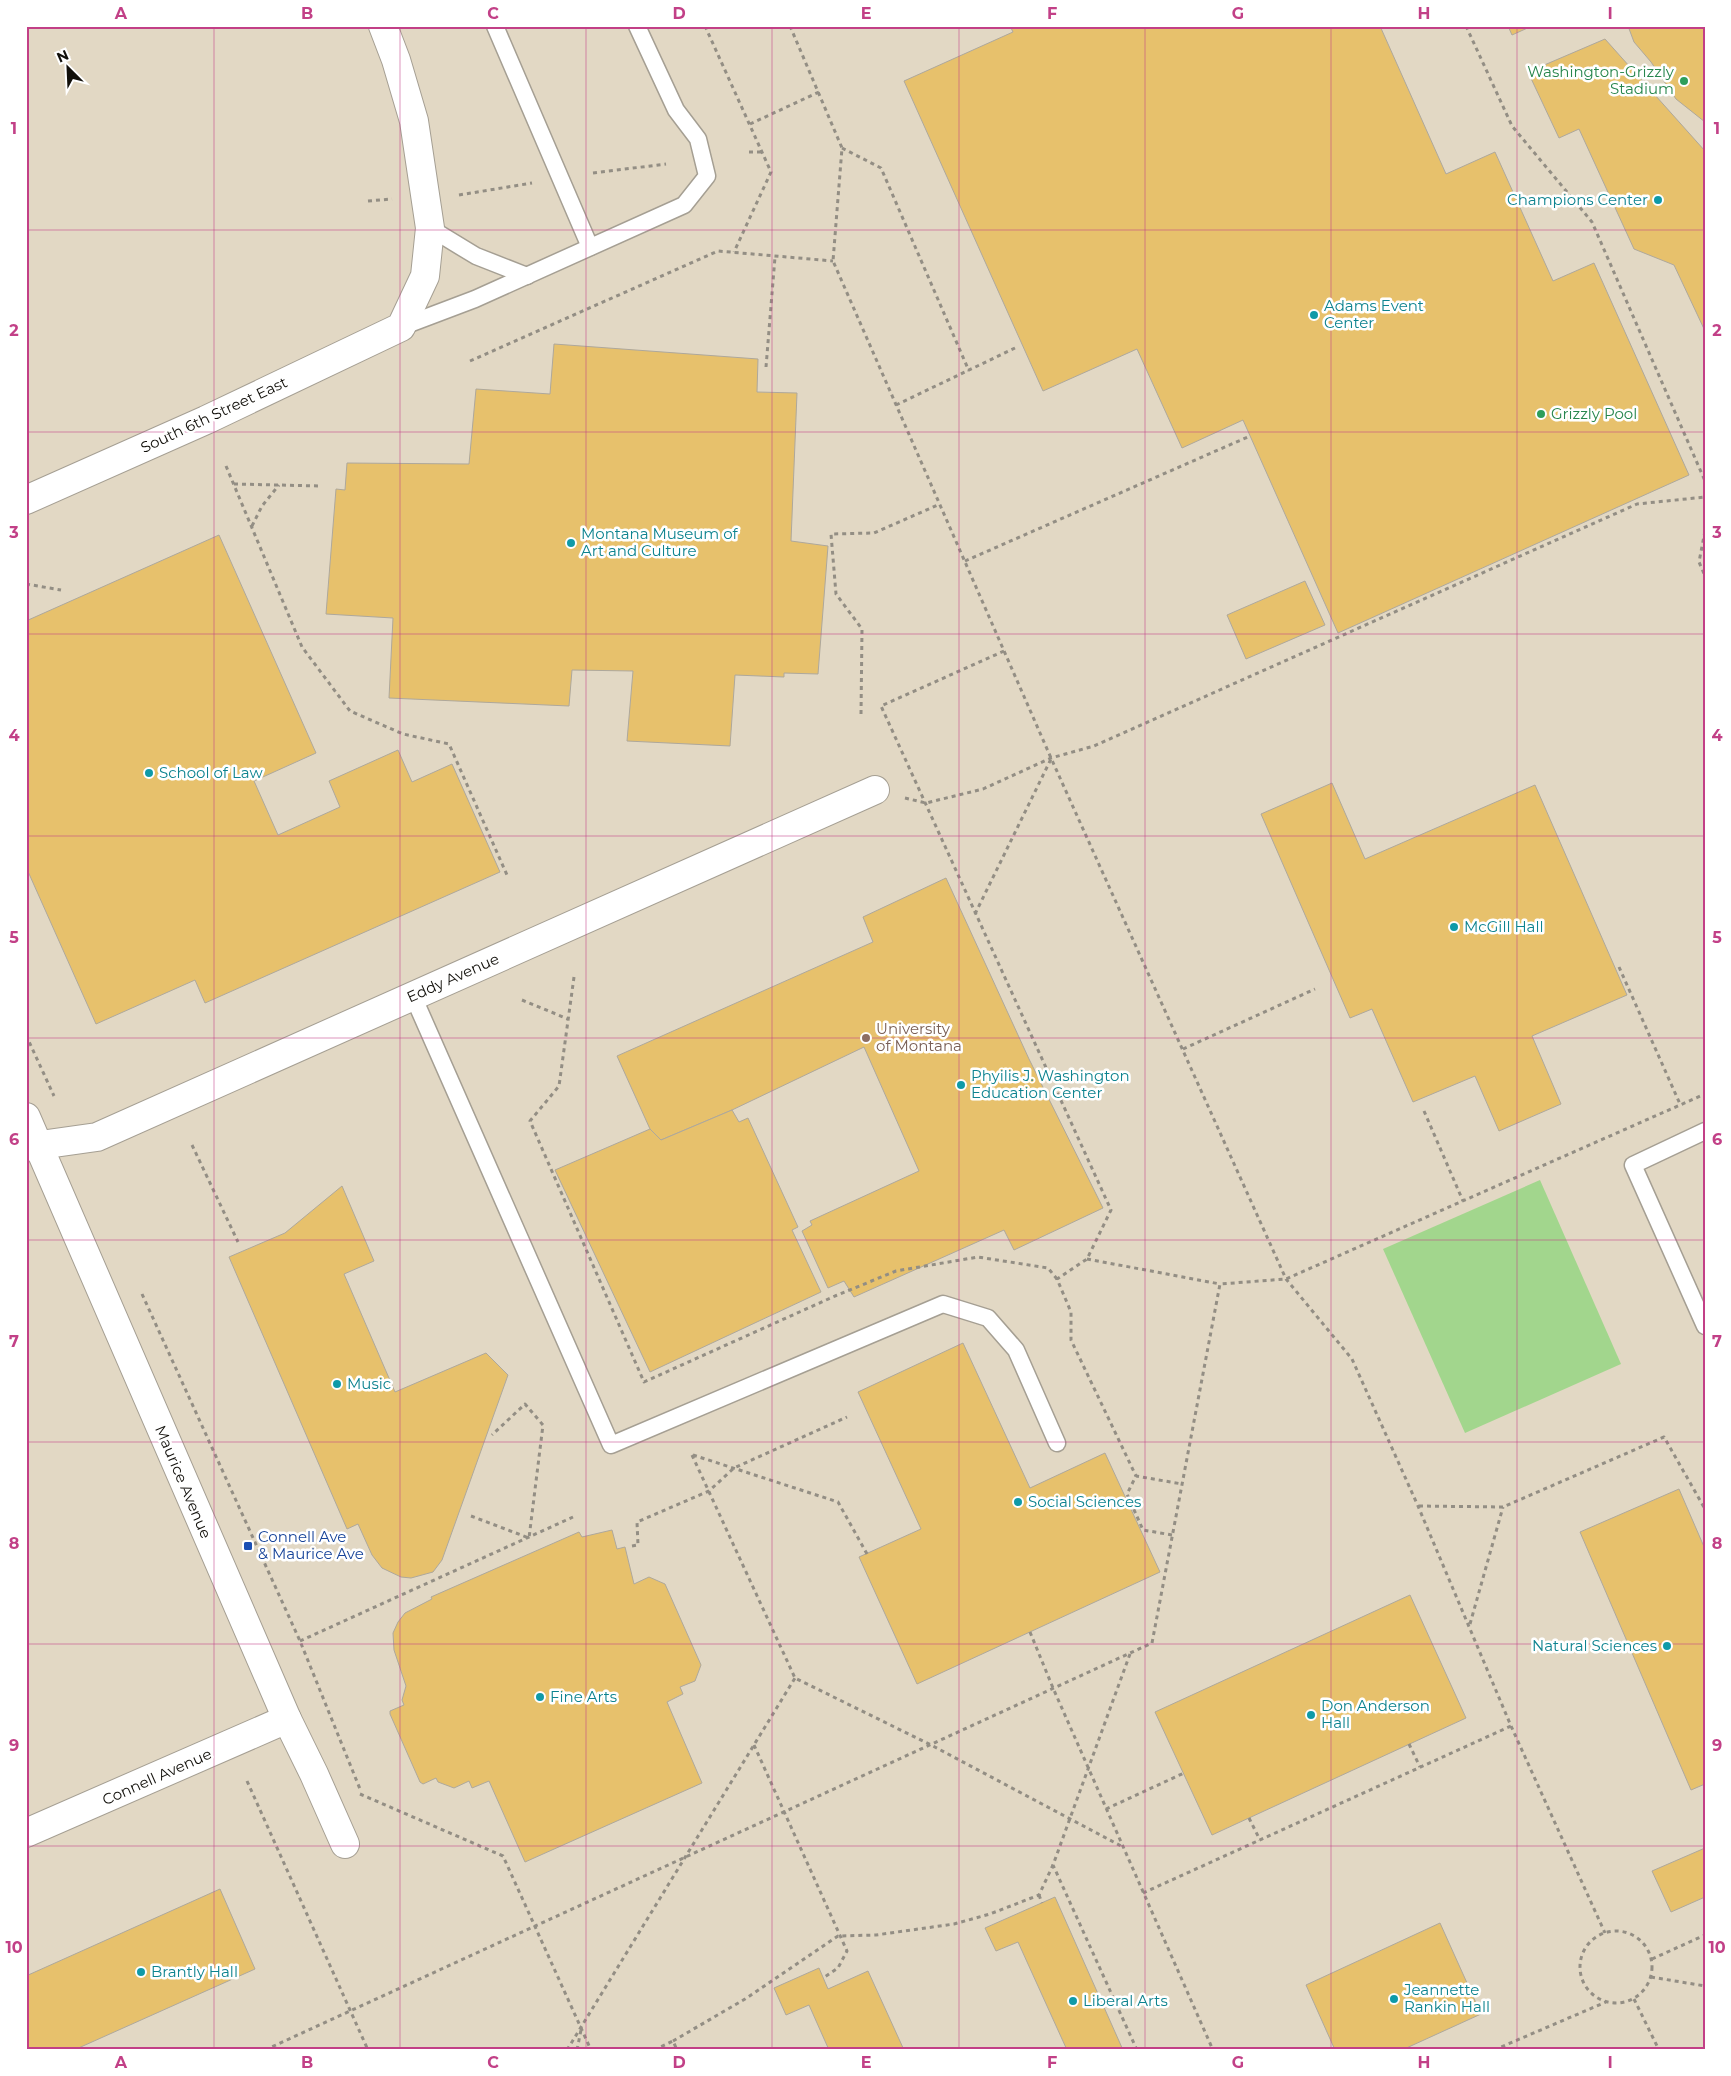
<svg xmlns="http://www.w3.org/2000/svg" width="1731" height="2076" font-family="Montserrat,sans-serif">
<style>
.built{fill:#e2d8c4}
.green{fill:#a2d68d}
.building{fill:#e7c16c;stroke:#aea89c}
.lines{fill:none;stroke-linecap:round;stroke-linejoin:round}
.lane-casing{stroke:#a59f93;stroke-width:19}
.street-casing{stroke:#a59f93;stroke-width:30}
.secondary-casing{stroke:#a59f93;stroke-width:30}
.path{stroke:#938e84;stroke-width:3;stroke-dasharray:4 4;stroke-linecap:butt}
.lane{stroke:#fff;stroke-width:16}
.street{stroke:#fff;stroke-width:28}
.secondary{stroke:#fff;stroke-width:28}
.grid{fill:none;stroke:#c24087;stroke-width:1;stroke-opacity:0.55}
.leisure-dot{fill:#2e9e5b;stroke:#fff;stroke-width:2}
.culture-dot{fill:#0f9aa8;stroke:#fff;stroke-width:2}
.education-dot{fill:#8d6e63;stroke:#fff;stroke-width:2}
.transit-dot{fill:#1a4fb4;stroke:#fff;stroke-width:2}
.labels{text-anchor:middle;stroke-width:5;stroke-linejoin:round;paint-order:stroke}
.leisure-label{font-size:15px;fill:#27864d;stroke:#fff;text-anchor:end}
.culture-label{font-size:15px;fill:#0d838f;stroke:#fff;text-anchor:start}
.street-label{font-size:15px;fill:#110f0a;stroke:#fff}
.education-label{font-size:15px;fill:#785e54;stroke:#fff;text-anchor:start}
.transit-label{font-size:15px;fill:#164399;stroke:#fff;text-anchor:start}
.neatline{fill:none;stroke:#c24087;stroke-width:2}
.grid-label{font-size:16px;text-anchor:middle;font-weight:bold;fill:#c24087}
</style>
<rect width="100%" height="100%" fill="#eae3d6"/>
<rect class="built" x="26" y="26" width="1679" height="2024"/>
<polygon class="green" points="1540,1180 1621,1364 1465,1433 1383,1249"/>
<g class="building">
<polygon points="1010,26 1380,26 1446,174 1495,152 1553,281 1594,263 1689,475 1338,633 1243,420 1182,448 1137,349 1043,391 904,81 1013,32"/>
<polygon points="1508,26 1532,26 1512,35"/>
<polygon points="1628,26 1705,26 1705,122 1676,99 1651,62 1634,42"/>
<polygon points="1605,39 1705,151 1705,331 1674,265 1634,249 1579,129 1559,138 1528,72"/>
<polygon points="554,344 758,359 757,392 797,393 791,541 828,546 818,674 784,673 784,677 735,675 730,746 627,741 633,671 572,670 569,706 389,698 393,618 326,614 336,489 345,490 347,463 469,464 476,389 550,394"/>
<polygon points="219,535 316,753 254,781 278,835 340,807 329,781 398,750 412,782 452,764 500,872 205,1003 195,980 96,1024 26,867 26,621"/>
<polygon points="1305,581 1325,625 1246,659 1227,615"/>
<polygon points="1332,783 1365,859 1535,785 1627,995 1532,1036 1561,1104 1499,1131 1475,1076 1413,1102 1372,1009 1350,1018 1261,814"/>
<polygon points="946,878 1029,1059 1103,1208 1014,1250 1004,1230 854,1297 844,1281 828,1288 802,1231 812,1225 810,1221 919,1171 864,1047 732,1110 661,1140 650,1129 617,1056 873,942 863,917"/>
<polygon points="732,1110 739,1122 748,1118 798,1227 792,1230 821,1292 650,1372 555,1170 650,1129 661,1140"/>
<polygon points="342,1186 374,1261 344,1274 395,1392 486,1353 508,1375 442,1560 433,1572 411,1578 401,1577 382,1568 372,1555 358,1524 347,1529 229,1257 285,1233"/>
<polygon points="963,1343 1030,1488 1105,1453 1160,1572 917,1684 859,1557 921,1529 858,1392"/>
<polygon points="1679,1489 1705,1549 1705,1784 1691,1790 1580,1532"/>
<polygon points="612,1530 617,1549 625,1547 634,1584 649,1577 665,1584 701,1665 695,1681 680,1687 683,1694 667,1702 702,1783 525,1862 489,1781 472,1788 469,1781 454,1788 438,1782 436,1778 423,1784 420,1782 390,1714 390,1711 404,1705 402,1700 406,1686 394,1650 393,1633 398,1622 405,1613 432,1599 431,1597 579,1532 582,1537"/>
<polygon points="1410,1595 1466,1718 1212,1835 1155,1712"/>
<polygon points="1705,1848 1705,1897 1671,1912 1652,1871"/>
<polygon points="220,1889 255,1969 74,2050 26,2050 26,1976"/>
<polygon points="1055,1897 1123,2050 1067,2050 1018,1942 996,1951 985,1928"/>
<polygon points="1440,1923 1481,2014 1402,2050 1335,2050 1306,1985"/>
<polygon points="819,1968 828,1989 868,1971 904,2050 829,2050 809,2005 786,2015 774,1988"/>
</g>
<g class="lines">
<g class="lane-casing">
<g id="lane">
<polyline points="495,26 590,247"/>
<polyline points="430,228 476,256 527,276"/>
<polyline points="401,327 475,299 684,205 707,176 698,139 676,110 637,26"/>
<polyline points="413,996 611,1445 943,1304 988,1318 1016,1350 1057,1443"/>
<polyline points="1705,1131 1633,1165 1705,1326"/>
</g>
</g>
<g class="street-casing">
<g id="street">
<polyline points="26,1117 287,1719 314,1774 345,1844"/>
<polyline points="26,1147 97,1137 875,790"/>
<polyline points="26,1833 287,1719"/>
</g>
</g>
<g class="secondary-casing">
<polyline id="secondary" points="26,500 206,420 401,327 425,276 430,228 414,121 396,60 383,26"/>
</g>
<g class="path">
<polyline points="705,26 771,172 734,252"/>
<polyline points="790,26 842,148 833,261 1051,758 1286,1279 1352,1359 1418,1506 1511,1726 1605,1933"/>
<polyline points="1466,26 1512,126 1592,222 1705,481"/>
<polyline points="750,124 819,92"/>
<polyline points="842,148 881,168 969,371"/>
<polyline points="749,152 761,152"/>
<polyline points="593,173 666,164"/>
<polyline points="459,195 532,183"/>
<polyline points="368,201 392,199"/>
<polyline points="470,361 718,251 833,261"/>
<polyline points="766,367 775,257"/>
<polyline points="896,405 1015,348"/>
<polyline points="226,466 302,647 350,711 403,734 449,744 507,875"/>
<polyline points="234,484 320,486"/>
<polyline points="252,526 262,506 279,485"/>
<polyline points="1705,531 1699,562 1705,576"/>
<polyline points="965,561 1250,436"/>
<polyline points="26,584 61,590"/>
<polyline points="1004,651 881,706 1111,1210 1087,1259 1057,1279 1071,1312 1071,1340 1136,1476"/>
<polyline points="861,714 862,629 836,594 831,534 874,533 940,504"/>
<polyline points="905,798 926,803 983,789 1051,758 1094,746 1637,504 1705,497"/>
<polyline points="975,914 1051,759"/>
<polyline points="1619,967 1680,1104"/>
<polyline points="574,977 559,1086 530,1121 644,1382 835,1296 896,1271 978,1257 1048,1268 1057,1279"/>
<polyline points="522,1000 568,1019"/>
<polyline points="26,1035 54,1096"/>
<polyline points="1183,1049 1315,989"/>
<polyline points="1424,1111 1463,1201"/>
<polyline points="192,1145 238,1242"/>
<polyline points="1087,1259 1220,1284"/>
<polyline points="142,1294 300,1641 360,1789"/>
<polyline points="692,1455 795,1678 931,1745 1123,1847"/>
<polyline points="693,1455 838,1502 867,1554"/>
<polyline points="1419,1506 1503,1507 1664,1437 1705,1509"/>
<polyline points="471,1516 529,1538 543,1425 525,1404 492,1435"/>
<polyline points="1172,1535 1143,1530 1127,1494 1136,1476 1182,1484"/>
<polyline points="632,1546 638,1545 637,1522 709,1491 734,1468 847,1417"/>
<polyline points="1470,1624 1503,1507"/>
<polyline points="1030,1632 1053,1688 1213,2050"/>
<polyline points="300,1641 573,1517"/>
<polyline points="1130,1654 1053,1865 1137,2050"/>
<polyline points="1409,1744 1420,1767"/>
<polyline points="754,1745 847,1951 838,1968 823,1978"/>
<polyline points="247,1781 368,2050"/>
<polyline points="360,1794 503,1856 591,2050"/>
<polyline points="1106,1809 1184,1773"/>
<polyline points="1249,1818 1260,1840"/>
<polyline points="1143,1893 1511,1726"/>
<polyline points="1039,1895 1042,1903"/>
<circle cx="1616" cy="1967" r="36"/>
<polyline points="1652,1959 1705,1935"/>
<polyline points="1651,1977 1705,1986"/>
<polyline points="1634,1999 1659,2050"/>
<polyline points="673,2041 745,1999 838,1936 876,1935 954,1924 990,1914 1039,1895 1053,1865"/>
<polyline points="1405,2049 1405,2050"/>
<polyline points="265,2050 1152,1643 1220,1284 1286,1279 1705,1094"/>
<polyline points="567,2050 795,1678"/>
<polyline points="577,2050 581,2030"/>
<polyline points="654,2050 673,2041 677,2050"/>
<polyline points="1494,2050 1606,2002"/>
</g>
<use href="#lane" class="lane"/>
<use href="#street" class="street"/>
<use href="#secondary" class="secondary"/>
</g>
<path class="grid" d="M 214,26 L 214,2050M 400,26 L 400,2050M 586,26 L 586,2050M 772,26 L 772,2050M 959,26 L 959,2050M 1145,26 L 1145,2050M 1331,26 L 1331,2050M 1517,26 L 1517,2050M 26,230 L 1705,230M 26,432 L 1705,432M 26,634 L 1705,634M 26,836 L 1705,836M 26,1038 L 1705,1038M 26,1240 L 1705,1240M 26,1442 L 1705,1442M 26,1644 L 1705,1644M 26,1846 L 1705,1846"/>
<g class="leisure-dot">
<circle cx="1684" cy="81" r="5"/>
<circle cx="1541" cy="414" r="5"/>
</g>
<g class="culture-dot">
<circle cx="1658" cy="200" r="5"/>
<circle cx="1314" cy="315" r="5"/>
<circle cx="571" cy="543" r="5"/>
<circle cx="149" cy="773" r="5"/>
<circle cx="1454" cy="927" r="5"/>
<circle cx="961" cy="1085" r="5"/>
<circle cx="337" cy="1384" r="5"/>
<circle cx="1018" cy="1502" r="5"/>
<circle cx="1667" cy="1646" r="5"/>
<circle cx="540" cy="1697" r="5"/>
<circle cx="1311" cy="1715" r="5"/>
<circle cx="141" cy="1972" r="5"/>
<circle cx="1394" cy="1999" r="5"/>
<circle cx="1073" cy="2001" r="5"/>
</g>
<circle class="education-dot" cx="866" cy="1038" r="5"/>
<rect class="transit-dot" x="243" y="1541" width="10" height="10" rx="2.5"/>
<g class="labels">
<g class="leisure-label">
<text x="1674" y="77">Washington-Grizzly<tspan x="1674" dy="17">Stadium</tspan></text>
<text x="1551" y="419" text-anchor="start">Grizzly Pool</text>
</g>
<g class="culture-label">
<text x="1648" y="205" text-anchor="end">Champions Center</text>
<text x="1324" y="311">Adams Event<tspan x="1324" dy="17">Center</tspan></text>
<text x="581" y="539">Montana Museum of<tspan x="581" dy="17">Art and Culture</tspan></text>
<text x="159" y="778">School of Law</text>
<text x="1464" y="932">McGill Hall</text>
<text x="971" y="1081">Phyilis J. Washington<tspan x="971" dy="17">Education Center</tspan></text>
<text x="347" y="1389">Music</text>
<text x="1028" y="1507">Social Sciences</text>
<text x="1657" y="1651" text-anchor="end">Natural Sciences</text>
<text x="550" y="1702">Fine Arts</text>
<text x="1321" y="1711">Don Anderson<tspan x="1321" dy="17">Hall</tspan></text>
<text x="151" y="1977">Brantly Hall</text>
<text x="1404" y="1995">Jeannette<tspan x="1404" dy="17">Rankin Hall</tspan></text>
<text x="1083" y="2006">Liberal Arts</text>
</g>
<g class="street-label">
<text transform="translate(214 415) rotate(-25)" y="5">South 6th Street East</text>
<text transform="translate(453 978) rotate(-24)" y="5">Eddy Avenue</text>
<text transform="translate(183 1482) rotate(67)" y="5">Maurice Avenue</text>
<text transform="translate(157 1777) rotate(-24)" y="5">Connell Avenue</text>
</g>
<g class="education-label">
<text x="876" y="1034">University<tspan x="876" dy="17">of Montana</tspan></text>
</g>
<g class="transit-label">
<text x="258" y="1542">Connell Ave<tspan x="258" dy="17">&amp; Maurice Ave</tspan></text>
</g>
</g>
<rect width="1731" height="2076" fill="none" stroke="#ffffff" stroke-width="55"/>
<g transform="translate(68 68) rotate(336)" stroke="#ffffff" stroke-width="4" paint-order="stroke">
<path d="M0-4L9 19L0 12L-9 19Z" fill="#110f0a"/>
<text y="-8" font-size="14" font-weight="bold" text-anchor="middle" fill="#110f0a">N</text>
</g>
<rect x="28" y="28" width="1676" height="2020" class="neatline"/>
<g class="grid-label">
<text x="121" y="19">A</text>
<text x="307" y="19">B</text>
<text x="493" y="19">C</text>
<text x="679" y="19">D</text>
<text x="866" y="19">E</text>
<text x="1052" y="19">F</text>
<text x="1238" y="19">G</text>
<text x="1424" y="19">H</text>
<text x="1610" y="19">I</text>
<text x="14" y="134">1</text>
<text x="1717" y="134">1</text>
<text x="14" y="336">2</text>
<text x="1717" y="336">2</text>
<text x="14" y="538">3</text>
<text x="1717" y="538">3</text>
<text x="14" y="741">4</text>
<text x="1717" y="741">4</text>
<text x="14" y="943">5</text>
<text x="1717" y="943">5</text>
<text x="14" y="1145">6</text>
<text x="1717" y="1145">6</text>
<text x="14" y="1347">7</text>
<text x="1717" y="1347">7</text>
<text x="14" y="1549">8</text>
<text x="1717" y="1549">8</text>
<text x="14" y="1751">9</text>
<text x="1717" y="1751">9</text>
<text x="14" y="1953">10</text>
<text x="1717" y="1953">10</text>
<text x="121" y="2068">A</text>
<text x="307" y="2068">B</text>
<text x="493" y="2068">C</text>
<text x="679" y="2068">D</text>
<text x="866" y="2068">E</text>
<text x="1052" y="2068">F</text>
<text x="1238" y="2068">G</text>
<text x="1424" y="2068">H</text>
<text x="1610" y="2068">I</text>
</g>
</svg>
